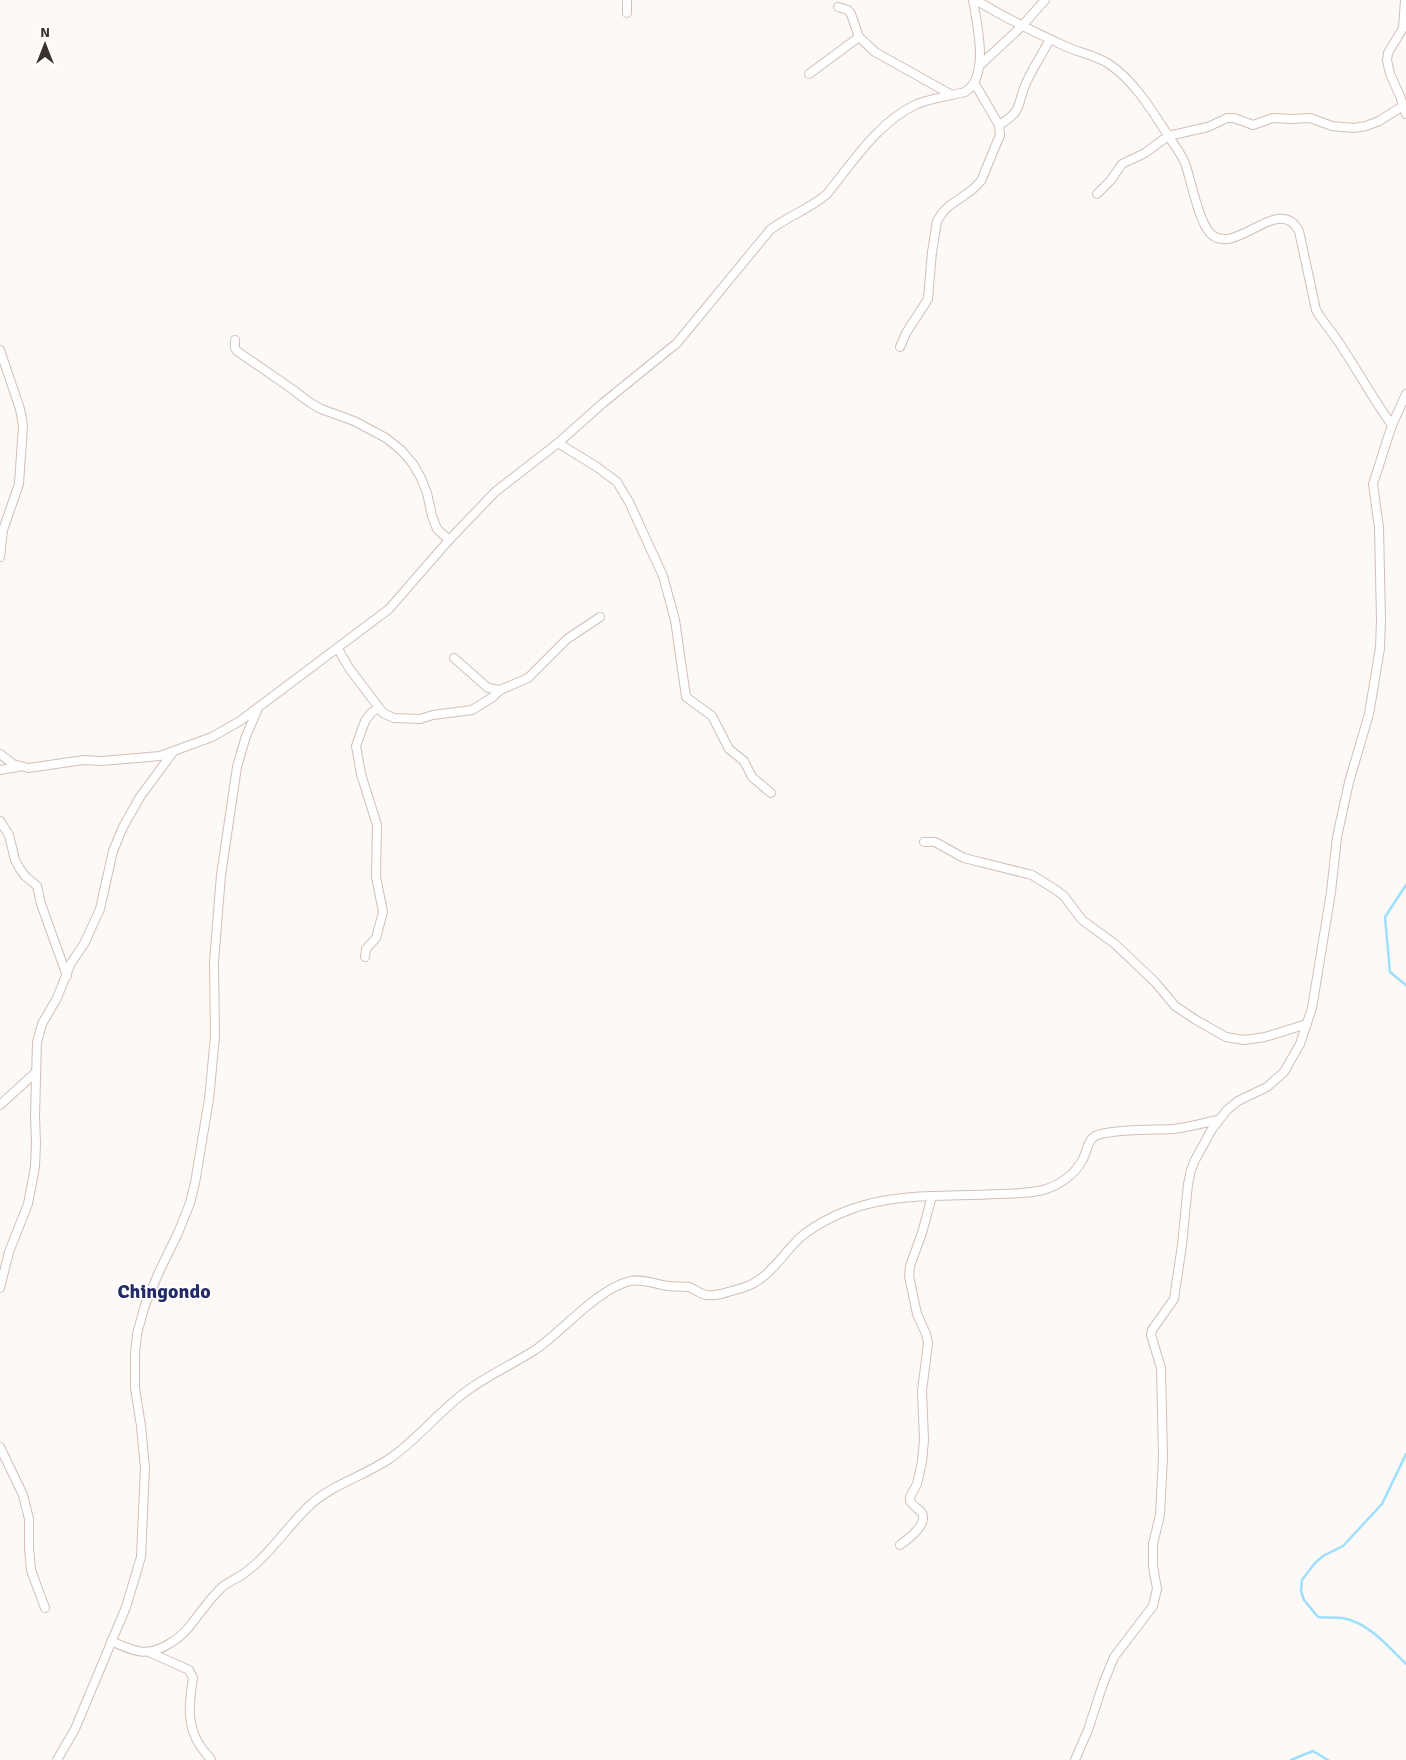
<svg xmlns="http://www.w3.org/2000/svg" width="1406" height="1760" font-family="Signika,sans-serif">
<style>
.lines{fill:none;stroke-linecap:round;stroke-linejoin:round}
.stream{stroke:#9ddffc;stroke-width:2.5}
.street-casing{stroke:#d2bfb7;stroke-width:10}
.street{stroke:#fff;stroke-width:8}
.labels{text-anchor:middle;stroke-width:4;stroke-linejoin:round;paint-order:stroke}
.quarter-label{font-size:20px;font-weight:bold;fill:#232c64;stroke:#fff}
</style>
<rect width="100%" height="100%" fill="#fdf9f7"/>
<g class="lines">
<g class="stream">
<polyline points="1406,885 1385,917 1390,972 1406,985"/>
<path d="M 1406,1454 L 1382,1504 L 1343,1546 L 1323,1556 L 1315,1563 L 1302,1580 L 1301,1591 L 1304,1600 L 1318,1617 C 1326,1618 1334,1617 1342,1618 C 1368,1622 1388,1646 1406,1664"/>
<polyline points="1291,1760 1313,1751 1328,1760"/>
</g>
<g class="street-casing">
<g id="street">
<polyline points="627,0 627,13"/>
<path d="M 976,0 C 1005,18 1036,33 1067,47 C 1081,53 1097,56 1109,64 C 1137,83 1155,116 1173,143 C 1178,150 1182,156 1185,163 C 1191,180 1199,223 1211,234 C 1236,257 1279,193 1299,231 L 1316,310 C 1324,324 1335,335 1343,349 C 1360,374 1374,401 1392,425"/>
<polyline points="1405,0 1403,28 1388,53 1387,60 1390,74 1400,96 1406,114"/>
<polyline points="838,7 848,10 851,14 859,37 875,52 952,95"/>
<polyline points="979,66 1022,26 1045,0"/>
<polyline points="809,74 859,37"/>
<path d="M 999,125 C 1025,110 1016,103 1027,81 C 1034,66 1043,53 1050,39"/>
<polyline points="1097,194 1111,180 1122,164 1145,153 1168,136 1208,127 1227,118 1234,118 1253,125 1273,118 1291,119 1310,118 1332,126 1354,128 1366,126 1379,121 1403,106"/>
<polyline points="235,340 235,348 237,351 292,389 309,402 321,409 354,421 386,438 401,450 413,464 421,478 427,493 432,516 437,529 449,540"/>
<polyline points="900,347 906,333 928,299 932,252 937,221 943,212 949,206 972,190 981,181 1000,135 999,125 975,84"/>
<polyline points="0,350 20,409 23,425 19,484 3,530 0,557"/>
<polyline points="558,443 597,467 617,482 629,502 663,576 675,620 686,697 712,716 729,749 744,761 752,777 771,793"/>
<polyline points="338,649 349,668 383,713 394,718 420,719 433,715 472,710 493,697 500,690 528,678 567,639 600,617"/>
<polyline points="454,658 488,688 500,690"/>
<path d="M 0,754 L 13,764 L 28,768 L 84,760 L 102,761 L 160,756 L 212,737 L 240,721 L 389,609 L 449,540 L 495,492 L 558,443 L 603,403 L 677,343 L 770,230 C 788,216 810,209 827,194 C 853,162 878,122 917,104 C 932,98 949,96 965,92 C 990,77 977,24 973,0"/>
<polyline points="0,770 18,767"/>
<polyline points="0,821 9,835 15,860 20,869 25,876 37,886 41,904 67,976"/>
<polyline points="924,842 935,842 964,858 1032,875 1056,890 1064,896 1082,920 1115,944 1155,982 1175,1006 1196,1020 1226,1037 1244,1040 1265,1037 1307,1024"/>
<polyline points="365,957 366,949 376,938 383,912 376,877 377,825 361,774 356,746 365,721 371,713 378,708"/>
<polyline points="0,1105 36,1072"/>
<polyline points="0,1288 9,1252 28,1204 35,1167 36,1143 35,1116 37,1042 42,1024 57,998 71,963 84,944 100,909 113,851 123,827 140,797 173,752"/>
<polyline points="0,1447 23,1495 29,1519 29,1548 31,1570 45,1608"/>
<path d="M 900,1545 C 908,1539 928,1525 922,1513 C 919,1509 913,1506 910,1501 L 910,1497 L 917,1484 L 922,1462 L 924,1440 L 922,1391 L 928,1343 L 926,1334 L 917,1314 L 909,1276 L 910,1266 L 922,1233 L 932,1196"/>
<path d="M 111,1641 C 136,1652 148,1658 172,1642 C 186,1634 193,1621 203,1609 C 208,1602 214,1595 220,1589 C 226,1583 234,1580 242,1575 C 249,1570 256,1564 262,1558 C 279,1541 293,1521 310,1505 C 333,1484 364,1476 389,1459 C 417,1440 439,1411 468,1390 C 489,1375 513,1364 535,1350 C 564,1330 596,1290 630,1281 C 643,1278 657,1285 669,1286 C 676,1287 682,1286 689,1287 C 695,1289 700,1294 706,1295 C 717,1297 734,1290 745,1287 C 771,1278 783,1252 803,1235 C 816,1225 833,1216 849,1210 C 896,1192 948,1197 998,1194 C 1013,1194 1029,1193 1043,1190 C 1060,1185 1075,1174 1083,1159 C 1087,1151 1088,1140 1095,1136 C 1108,1129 1157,1130 1174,1129 C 1189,1127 1204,1123 1218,1120"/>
<path d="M 151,1653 L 189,1670 L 193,1678 C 189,1703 186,1726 201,1747 C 204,1752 208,1755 211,1760"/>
<polyline points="57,1760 75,1729 126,1607 141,1557 145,1468 141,1426 135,1388 135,1354 137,1334 145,1305 159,1272 178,1233 190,1203 195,1183 209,1099 215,1037 214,962 221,875 237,767 246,736 257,711"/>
<polyline points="1075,1760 1088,1730 1103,1684 1114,1657 1153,1606 1157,1589 1153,1566 1153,1544 1160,1515 1163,1457 1161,1368 1151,1335 1152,1330 1174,1299 1182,1245 1188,1184 1191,1170 1195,1160 1212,1129 1227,1110 1238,1101 1267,1087 1284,1072 1300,1044 1312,1008 1331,892 1337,837 1349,782 1369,714 1380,648 1381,620 1379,528 1373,484 1392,425 1406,394"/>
</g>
</g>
<use href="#street" class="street"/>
</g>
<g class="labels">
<g class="quarter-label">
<text x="164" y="1298">Chingondo</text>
</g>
</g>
<g transform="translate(45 45)" stroke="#ffffff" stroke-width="4" paint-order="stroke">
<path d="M0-4L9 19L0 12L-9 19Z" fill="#38312e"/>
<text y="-8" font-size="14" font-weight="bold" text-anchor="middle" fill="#38312e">N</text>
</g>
</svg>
